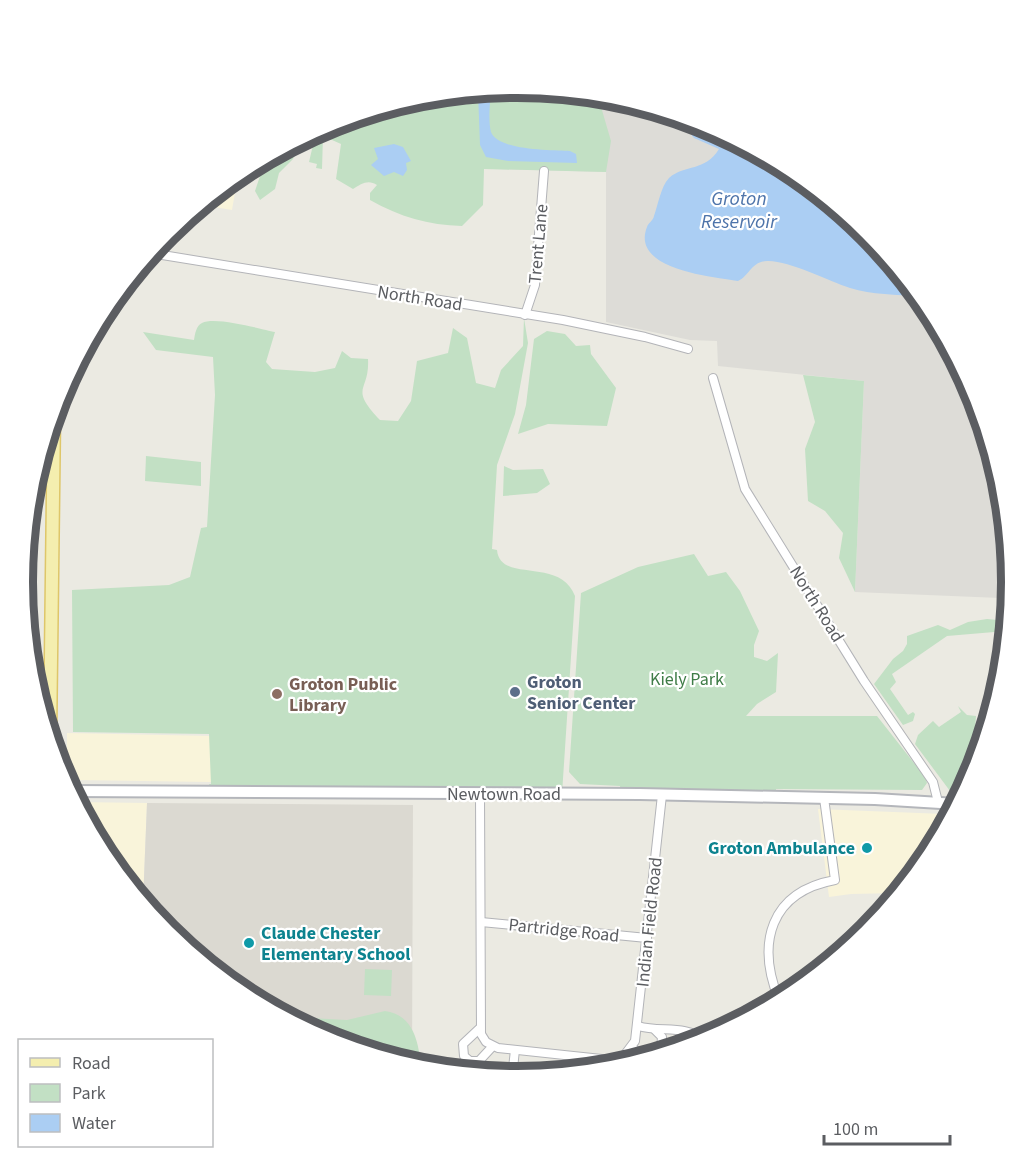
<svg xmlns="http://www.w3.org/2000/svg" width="1034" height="1165" font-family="'Source Sans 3',sans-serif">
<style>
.commercial{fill:#f9f4da}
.industrial{fill:#dddcd7}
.education{fill:#dbd9d1}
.green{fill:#c2e0c4}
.water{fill:#abcef3}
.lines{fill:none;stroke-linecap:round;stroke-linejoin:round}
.minor-casing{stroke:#b3b4b8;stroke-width:10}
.secondary-casing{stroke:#b4b6bb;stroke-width:14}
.primary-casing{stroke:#dec669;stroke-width:15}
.minor{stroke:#fff;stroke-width:8}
.secondary{stroke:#fff;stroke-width:10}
.primary{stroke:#f4eeaf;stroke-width:12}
.service-dot{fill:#5c6f8a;stroke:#fff;stroke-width:2}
.education-dot{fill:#8d6e63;stroke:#fff;stroke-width:2}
.culture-dot{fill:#0f9aa8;stroke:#fff;stroke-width:2}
.labels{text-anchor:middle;stroke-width:4.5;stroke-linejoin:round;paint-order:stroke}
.street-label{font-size:18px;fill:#5b5d61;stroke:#fff}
.park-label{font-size:18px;fill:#3f7c47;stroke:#fff}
.service-label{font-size:18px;font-weight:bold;fill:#4e5e75;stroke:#fff;text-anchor:start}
.education-label{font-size:18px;font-weight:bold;fill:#785e54;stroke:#fff;text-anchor:start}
.culture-label{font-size:18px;font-weight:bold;fill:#0d838f;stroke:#fff;text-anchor:end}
.water-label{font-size:20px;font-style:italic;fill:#4e74aa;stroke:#fff}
.rim{fill:none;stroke:#5b5d61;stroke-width:8}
</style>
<rect width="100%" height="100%" fill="#ebeae2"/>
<g class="commercial">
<polygon points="238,175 232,210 202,205"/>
<polygon points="67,733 212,736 211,782 74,780 69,776 67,769"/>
<polygon points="76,802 147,803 143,902 106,857"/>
<polygon points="818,809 944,814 944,827 928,858 898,893 851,894 829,897"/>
</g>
<polygon class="industrial" points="517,88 614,98 707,126 792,172 867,233 928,308 974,394 1002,486 1011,592 1000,598 855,592 864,381 718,366 717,341 690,340 606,322 606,172 466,168"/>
<polygon class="education" points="147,803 413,805 412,1065 327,1039 242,993 167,932 143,902"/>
<g class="green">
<path d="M 517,88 L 593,96 L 599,100 L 611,141 L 606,172 L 484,169 L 483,205 L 462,226 C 428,225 400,217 370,200 L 370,193 L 377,185 C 368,179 361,184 353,189 L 336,179 L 341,144 L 323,136 L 322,169 L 316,168 L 317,164 L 309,162 L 313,145 L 297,149 L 293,159 L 279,173 L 275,189 L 260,200 L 255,191 L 266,158 L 328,126 L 421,97 Z"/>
<path d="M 524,318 L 528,343 L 515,414 L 497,465 L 492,549 L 497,550 C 500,584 560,556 575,596 L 562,794 L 212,792 L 209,784 L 211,784 L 209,734 L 73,732 L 72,590 L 169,585 L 190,577 L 201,528 L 207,527 L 215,395 L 213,357 L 156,350 L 143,332 L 194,340 C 195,334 196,326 202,323 C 215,316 260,329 275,332 L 266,362 L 272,369 L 315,372 L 335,368 L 342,351 L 351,358 L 368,359 C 370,393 348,386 380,420 L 398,421 L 411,401 L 417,361 L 448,353 L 453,328 L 467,338 L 476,383 L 495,388 L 501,370 L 523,346 Z"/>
<polygon points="547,331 565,334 576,346 590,345 591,354 616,388 607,426 548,424 518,434 526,405 534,339"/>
<polygon points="803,375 864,381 855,592 839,558 843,533 825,511 808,501 805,449 815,422"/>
<polygon points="146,456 201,462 201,486 145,481"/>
<polygon points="40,460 40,522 29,522 32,486"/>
<polygon points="504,466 513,470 543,469 550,484 537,493 503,496"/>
<polygon points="694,554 708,576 726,572 740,591 759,631 754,645 754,657 767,661 778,653 776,692 757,704 746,716 877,716 925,777 927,783 922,790 776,789 776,794 621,795 620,786 580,784 569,772 581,593 638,567"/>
<polygon points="987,619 1008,621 1006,634 1006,631 947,636 892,674 896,682 890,689 908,715 913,712 915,714 913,721 903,725 874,684 893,659 903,651 907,644 907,636 938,625 950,630 968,622"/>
<polygon points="958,706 967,715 976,716 975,730 986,732 974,772 960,797 950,791 915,744 918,735 933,721 939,727 961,712"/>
<polygon points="365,969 392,970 391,996 364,995"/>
<path d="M 385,1011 C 414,1015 419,1043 421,1068 L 327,1039 L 301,1025 L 310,1018 L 347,1020 Z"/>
</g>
<g class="water">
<path d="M 491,91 C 490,102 488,122 491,132 C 498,151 553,150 570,151 L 576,154 L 577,163 L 508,161 L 486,157 L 480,145 L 478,92 Z"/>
<path d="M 688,120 C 749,139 821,188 866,233 C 886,252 902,276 919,297 C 897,294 872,295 850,288 C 829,281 788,260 767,261 C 752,261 749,276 738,281 C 714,277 630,270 647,227 C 648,223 653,221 654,216 C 658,205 661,186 669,178 C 685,164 705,172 719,149 L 694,138 L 689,132 Z"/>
<polygon points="394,144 403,147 411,161 406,163 407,170 403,176 394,172 384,176 371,165 378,159 374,148"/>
</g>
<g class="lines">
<g class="minor-casing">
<g id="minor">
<polyline points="150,253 563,320 645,337 688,349"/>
<polyline points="525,315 535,285 544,171"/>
<polyline points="713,378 745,489 864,681 933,782 938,802"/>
<polyline points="480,793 481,1034 486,1042 498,1048 611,1060 623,1057 635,1041 662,795"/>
<polyline points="481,922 647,938"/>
<path d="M 779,1000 C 756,943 770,892 835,880 L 824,798"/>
<path d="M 638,1026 C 661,1033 684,1024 704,1040"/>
<polyline points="479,1029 463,1044 464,1056 470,1061 479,1061 492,1047"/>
<path d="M 632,1048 C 645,1058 662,1057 662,1037 L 655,1030"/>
<polyline points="512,1077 515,1050"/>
</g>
</g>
<g class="secondary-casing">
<polyline id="secondary" points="70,791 640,794 875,799 957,804"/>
</g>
<g class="primary-casing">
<polyline id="primary" points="50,739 54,413"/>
</g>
<use href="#minor" class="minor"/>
<use href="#secondary" class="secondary"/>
<use href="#primary" class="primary"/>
</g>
<circle class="service-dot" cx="515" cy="692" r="6"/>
<circle class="education-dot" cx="277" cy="694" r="6"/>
<g class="culture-dot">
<circle cx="867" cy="848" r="6"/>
<circle cx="249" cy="943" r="6"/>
</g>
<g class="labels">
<g class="street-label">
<text transform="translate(538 244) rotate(-85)" y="6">Trent Lane</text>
<text transform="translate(420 298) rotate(9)" y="6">North Road</text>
<text transform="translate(817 604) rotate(58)" y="6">North Road</text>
<text x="504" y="800">Newtown Road</text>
<text transform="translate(649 922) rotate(-84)" y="6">Indian Field Road</text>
<text transform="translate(564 930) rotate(6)" y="6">Partridge Road</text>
</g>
<g class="park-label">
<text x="687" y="685">Kiely Park</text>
</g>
<g class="service-label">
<text x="527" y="688">Groton<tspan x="527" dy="21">Senior Center</tspan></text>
</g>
<g class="education-label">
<text x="289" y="690">Groton Public<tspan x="289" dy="21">Library</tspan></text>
</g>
<g class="culture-label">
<text x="855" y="854">Groton Ambulance</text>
<text x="261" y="939" text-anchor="start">Claude Chester<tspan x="261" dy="21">Elementary School</tspan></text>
</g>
<g class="water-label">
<text x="739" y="205">Groton<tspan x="739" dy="23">Reservoir</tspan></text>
</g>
</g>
<path d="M0 0H1034V1165H0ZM33 582a484 484 0 1 1 968 0a484 484 0 1 1-968 0Z" fill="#fff" fill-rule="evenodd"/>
<path class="rim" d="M33 582a484 484 0 1 1 968 0a484 484 0 1 1-968 0Z"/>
<rect x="18" y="1039" width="195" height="108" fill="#ffffff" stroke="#bdbec0" stroke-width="1.5"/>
<rect x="30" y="1058" width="30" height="9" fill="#f4eeaf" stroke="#bdbec0" stroke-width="1.5"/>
<text x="72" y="1069" font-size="18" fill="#5b5d61">Road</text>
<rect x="30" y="1084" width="30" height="18" fill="#c2e0c4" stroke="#bdbec0" stroke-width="1.5"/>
<text x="72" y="1099" font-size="18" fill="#5b5d61">Park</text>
<rect x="30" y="1114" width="30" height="18" fill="#abcef3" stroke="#bdbec0" stroke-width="1.5"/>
<text x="72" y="1129" font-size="18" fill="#5b5d61">Water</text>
<path d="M824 1135v9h126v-9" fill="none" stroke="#5b5d61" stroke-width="3"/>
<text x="833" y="1135" font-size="18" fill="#5b5d61" stroke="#ffffff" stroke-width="4.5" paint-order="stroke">100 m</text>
</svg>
